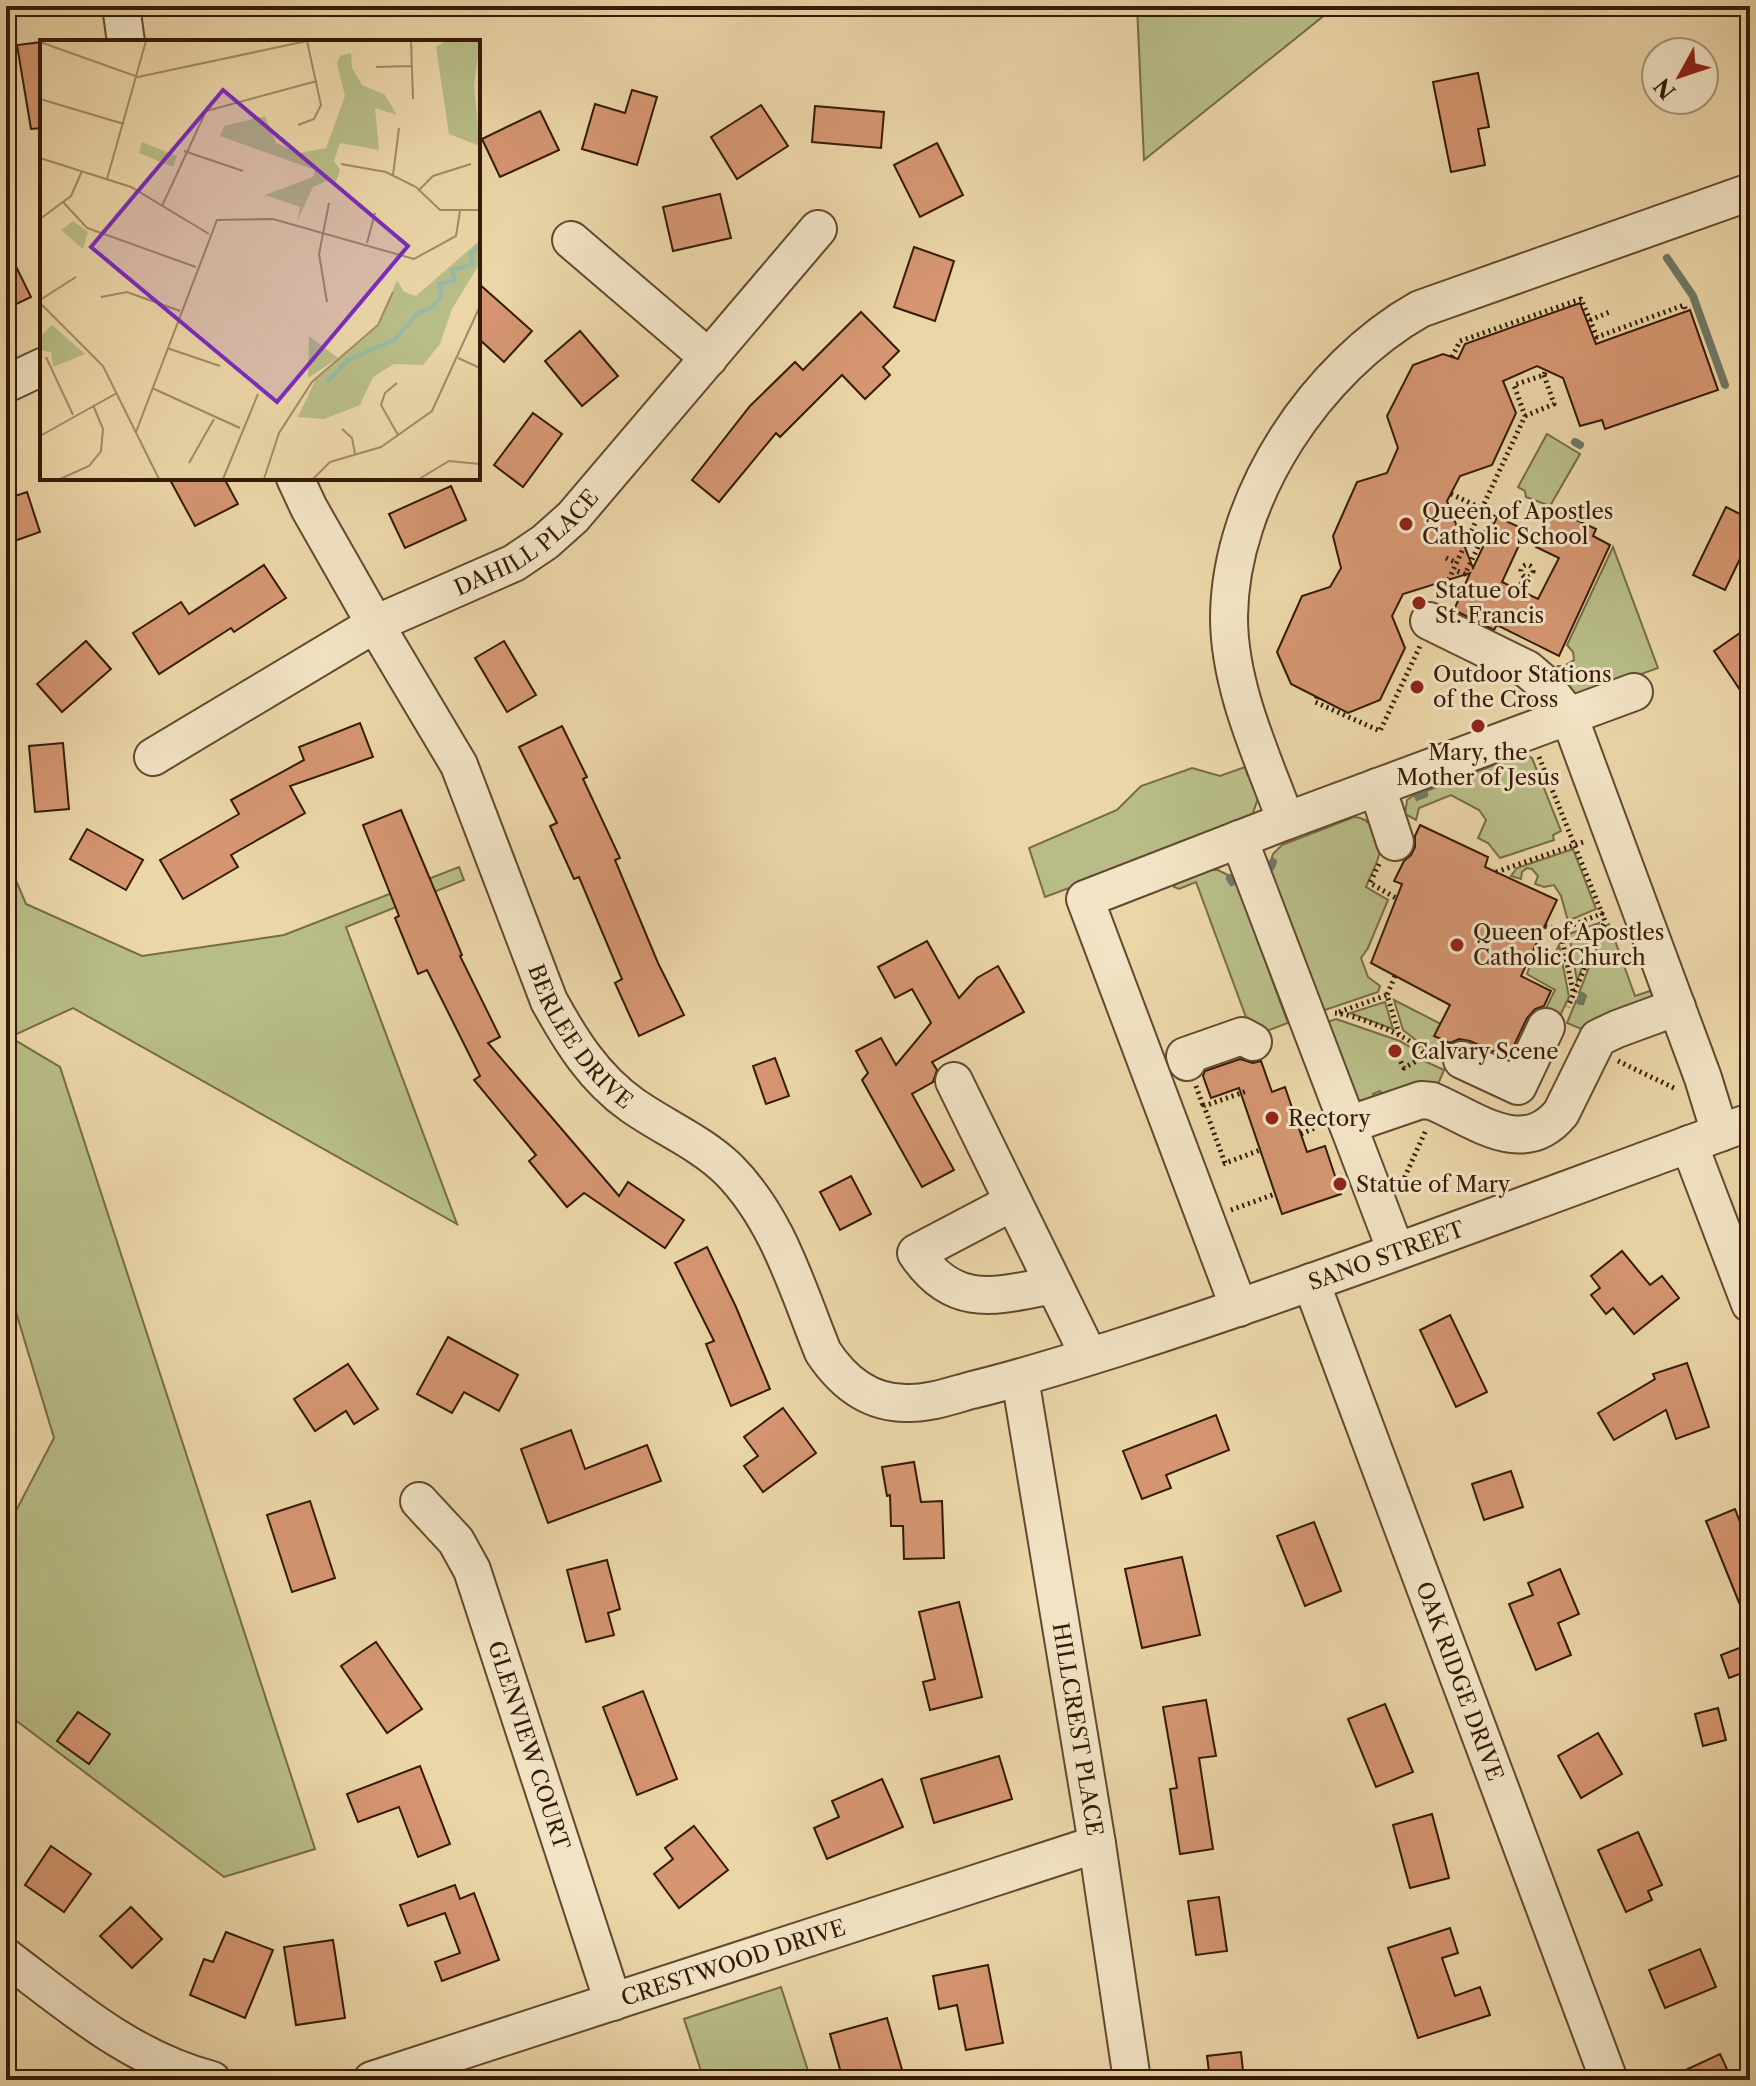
<svg xmlns="http://www.w3.org/2000/svg" width="1756" height="2086" font-family="'Libre Caslon Text',serif">
<style>
.green{fill:#b8bd87;stroke:#766c46;stroke-width:2}
.lines{fill:none;stroke-linecap:round;stroke-linejoin:round}
.stream{stroke:#707966;stroke-width:8}
.building{fill:#d59671;stroke:#351a05;stroke-width:2}
.minor-casing{stroke:#62492e;stroke-width:40}
.path{stroke:#351a05;stroke-width:5;stroke-dasharray:2 4;stroke-linecap:butt}
.minor{stroke:#f2e4c6;stroke-width:36}
.poi-dot{fill:#8f2418;stroke:#f2e4c6;stroke-width:3}
.labels{text-anchor:middle;stroke-width:6;stroke-linejoin:round;paint-order:stroke}
.poi-label{font-size:22px;fill:#351a05;stroke:#f2e4c6;text-anchor:start}
.street-label{font-size:22px;fill:#351a05;stroke:#f2e4c6}
.inset-river{fill:none;stroke:#98b9a7;stroke-width:4}
.inset-road{fill:none;stroke:#a28b67;stroke-width:2}
.view{fill:#7b2cbf;fill-opacity:0.15;stroke:#7b2cbf;stroke-width:4}
.inset-edge{fill:none;stroke:#351a05;stroke-width:4}
</style>
<rect width="100%" height="100%" fill="#ebd6a8"/>
<filter id="stains"><feTurbulence type="fractalNoise" baseFrequency=".0025" numOctaves="4"/><feColorMatrix values="0 0 0 0 .2 0 0 0 0 .09 0 0 0 0 .02 0 0 0 .5 -.17"/></filter>
<radialGradient id="worn" r=".72"><stop offset=".6" stop-color="#630" stop-opacity="0"/><stop offset="1" stop-color="#630" stop-opacity=".3"/></radialGradient>
<g class="green">
<polygon points="1137,6 1336,6 1144,160"/>
<polygon points="1547,434 1580,454 1550,506 1526,497 1525,491 1518,487"/>
<polygon points="1613,547 1658,668 1576,698 1556,669 1558,666 1564,666 1574,660 1573,652 1567,645"/>
<polygon points="1523,754 1532,758 1561,831 1553,835 1554,840 1500,858 1488,843 1478,838 1486,820 1479,810 1451,795 1419,808 1416,820 1405,814 1407,800 1414,795 1417,800 1427,796 1426,791"/>
<polygon points="1245,767 1248,776 1252,775 1259,795 1252,816 1185,845 1045,897 1029,848 1117,810 1141,786 1192,768 1220,776"/>
<path d="M 1354,817 C 1369,817 1380,834 1380,850 C 1379,861 1370,876 1366,887 L 1388,900 L 1368,948 L 1361,958 L 1368,977 L 1380,986 L 1378,992 L 1319,1012 L 1269,867 L 1273,854 L 1282,845 Z"/>
<polygon points="1573,849 1596,909 1568,921 1561,896 1554,885 1544,887 1535,884 1538,876 1532,869 1527,868 1522,872 1521,879 1511,876 1517,868"/>
<polygon points="6,857 26,904 142,956 284,935 459,867 464,880 346,927 457,1224 73,1008 10,1037 60,1067 315,1849 224,1877 6,1713 6,1530 54,1438 6,1279"/>
<polygon points="1209,870 1218,870 1230,876 1228,878 1231,884 1236,882 1288,1023 1253,1036 1196,882 1179,889 1174,887 1176,882"/>
<polygon points="1599,923 1577,981 1569,934"/>
<polygon points="1609,924 1635,996 1653,990 1658,997 1586,1031 1567,1023 1576,1001 1583,1004 1586,996 1579,993 1605,927"/>
<polygon points="1559,945 1569,997 1558,1020 1544,1012 1555,990 1527,974 1532,960 1549,966"/>
<polygon points="1394,1000 1441,1024 1435,1036 1456,1045 1448,1061 1428,1053 1417,1041 1403,1030"/>
<polygon points="1385,1002 1393,1029 1350,1013"/>
<polygon points="1336,1019 1400,1041 1413,1049 1420,1059 1444,1070 1436,1089 1384,1097 1380,1091 1373,1094 1377,1101 1368,1103 1354,1098 1324,1023"/>
<polygon points="781,1987 811,2080 704,2080 684,2019"/>
</g>
<g class="lines">
<g class="stream">
<polyline points="1667,258 1693,296 1725,385"/>
<polyline points="1575,442 1580,445"/>
<polyline points="1418,796 1424,794"/>
<polyline points="1271,867 1273,862"/>
<polyline points="1230,878 1232,882"/>
<polyline points="1580,1001 1582,996"/>
</g>
</g>
<g class="building">
<polygon points="42,42 42,128 31,129 17,45"/>
<polygon points="1478,73 1489,127 1478,129 1485,165 1451,172 1433,82"/>
<polygon points="632,90 657,97 637,165 582,149 595,104 625,113"/>
<polygon points="761,105 788,146 737,179 711,137"/>
<polygon points="815,106 884,112 881,148 812,142"/>
<polygon points="540,111 559,150 500,177 482,139"/>
<polygon points="937,143 963,195 920,217 894,165"/>
<polygon points="720,194 731,238 673,251 663,207"/>
<polygon points="6,246 31,297 6,309"/>
<polygon points="914,247 954,261 935,321 894,307"/>
<polygon points="478,283 532,331 504,362 478,338"/>
<polygon points="1580,303 1596,344 1690,310 1718,390 1605,429 1602,420 1580,426 1563,378 1537,366 1503,381 1516,413 1492,465 1460,476 1447,501 1473,568 1497,517 1526,530 1502,582 1538,599 1559,558 1536,547 1553,509 1596,529 1593,536 1610,545 1559,656 1497,625 1494,630 1454,610 1470,573 1403,594 1392,616 1405,648 1380,700 1348,713 1291,684 1277,652 1302,596 1330,587 1341,568 1333,536 1357,482 1387,473 1398,448 1387,416 1413,365 1443,354 1458,359 1465,344"/>
<polygon points="861,312 899,351 883,367 890,375 865,399 842,375 780,437 776,433 719,502 692,480 750,406 795,362 803,370"/>
<polygon points="580,331 618,376 582,406 545,361"/>
<polygon points="533,413 562,434 523,487 494,465"/>
<polygon points="169,478 224,478 238,504 195,526"/>
<polygon points="451,486 466,520 405,548 389,514"/>
<polygon points="27,492 40,532 6,544 6,499"/>
<polygon points="1726,507 1750,519 1750,538 1725,590 1693,575"/>
<polygon points="264,565 286,598 234,632 231,628 159,674 133,633 181,602 189,614"/>
<polygon points="1750,626 1750,705 1714,651"/>
<polygon points="86,641 111,669 62,712 37,684"/>
<polygon points="504,641 536,695 507,712 475,658"/>
<polygon points="360,723 373,757 290,786 305,813 231,855 238,867 183,899 160,860 239,814 231,800 304,760 299,747"/>
<polygon points="562,726 587,777 583,779 620,858 615,860 658,963 684,1015 639,1036 615,983 622,979 579,877 574,879 550,826 557,823 519,747"/>
<polygon points="63,743 69,809 35,812 29,746"/>
<polygon points="401,810 462,955 460,956 500,1037 488,1043 619,1196 628,1182 684,1220 665,1248 584,1193 567,1207 529,1161 536,1155 474,1080 480,1076 427,970 418,974 395,918 399,916 363,825"/>
<polygon points="1420,825 1488,857 1485,867 1557,900 1521,976 1551,991 1544,1006 1535,1009 1527,1018 1508,1058 1470,1041 1459,1039 1450,1043 1434,1036 1450,1005 1371,963 1402,884 1394,881 1404,861 1411,855 1415,847 1415,836"/>
<polygon points="87,829 143,860 126,890 70,859"/>
<polygon points="927,941 959,998 977,978 998,966 1024,1012 932,1062 937,1070 933,1082 912,1094 954,1170 922,1187 862,1080 868,1073 856,1051 881,1038 896,1065 931,1023 912,989 895,998 878,967"/>
<polygon points="775,1058 789,1096 766,1104 753,1066"/>
<polygon points="1240,1059 1253,1063 1261,1061 1272,1092 1285,1087 1307,1152 1325,1146 1341,1194 1282,1214 1239,1088 1211,1098 1203,1076 1205,1071"/>
<polygon points="851,1176 871,1214 840,1230 820,1192"/>
<polygon points="707,1247 736,1307 770,1389 731,1406 706,1344 714,1341 675,1263"/>
<polygon points="1622,1251 1650,1285 1662,1276 1679,1298 1634,1334 1613,1308 1606,1314 1591,1295 1600,1288 1591,1276"/>
<polygon points="1450,1315 1487,1392 1456,1407 1420,1330"/>
<polygon points="448,1337 518,1375 499,1411 464,1392 452,1413 417,1394"/>
<polygon points="1687,1363 1709,1427 1676,1439 1666,1410 1614,1440 1598,1413 1655,1379 1653,1374"/>
<polygon points="348,1364 378,1409 354,1424 346,1411 315,1431 294,1399"/>
<polygon points="783,1408 816,1453 763,1492 744,1466 758,1456 744,1437"/>
<polygon points="1216,1415 1229,1450 1166,1475 1171,1488 1142,1499 1123,1451"/>
<polygon points="571,1430 585,1469 647,1445 661,1481 548,1523 521,1449"/>
<polygon points="914,1462 921,1502 942,1501 944,1558 904,1559 903,1526 891,1526 890,1495 887,1496 882,1467"/>
<polygon points="1511,1471 1523,1507 1484,1520 1472,1484"/>
<polygon points="310,1501 335,1578 292,1592 267,1515"/>
<polygon points="1735,1509 1740,1522 1750,1518 1749,1627 1706,1521"/>
<polygon points="1314,1522 1341,1591 1305,1606 1277,1536"/>
<polygon points="1182,1557 1200,1635 1142,1648 1125,1569"/>
<polygon points="607,1560 620,1609 608,1613 614,1635 586,1642 567,1570"/>
<polygon points="1560,1569 1579,1614 1558,1623 1571,1655 1536,1670 1509,1604 1533,1595 1528,1583"/>
<polygon points="959,1602 982,1697 930,1710 923,1682 935,1679 919,1612"/>
<polygon points="376,1642 422,1709 387,1733 341,1666"/>
<polygon points="1750,1644 1750,1670 1729,1678 1721,1655"/>
<polygon points="643,1691 677,1779 637,1795 603,1707"/>
<polygon points="1206,1700 1216,1756 1199,1758 1213,1849 1180,1854 1170,1789 1177,1788 1163,1707"/>
<polygon points="1385,1704 1413,1772 1376,1787 1348,1719"/>
<polygon points="1718,1708 1726,1740 1703,1746 1695,1714"/>
<polygon points="78,1712 110,1734 89,1764 57,1741"/>
<polygon points="1598,1733 1622,1774 1581,1798 1558,1756"/>
<polygon points="999,1756 1012,1799 934,1823 921,1779"/>
<polygon points="420,1766 450,1844 418,1857 399,1807 358,1822 347,1794"/>
<polygon points="882,1779 903,1827 827,1859 814,1828 839,1817 832,1801"/>
<polygon points="1432,1814 1449,1878 1410,1888 1393,1825"/>
<polygon points="694,1826 728,1870 679,1908 654,1874 673,1859 665,1848"/>
<polygon points="1638,1832 1662,1885 1648,1891 1652,1900 1626,1912 1598,1850"/>
<polygon points="51,1846 91,1874 64,1912 25,1885"/>
<polygon points="455,1885 460,1899 474,1893 499,1960 442,1981 435,1962 460,1953 445,1913 408,1926 400,1905"/>
<polygon points="1219,1897 1227,1951 1196,1955 1188,1901"/>
<polygon points="131,1907 162,1939 132,1968 100,1936"/>
<polygon points="1450,1928 1458,1953 1442,1958 1455,1996 1480,1987 1490,2015 1418,2038 1388,1948"/>
<polygon points="226,1932 273,1950 245,2018 190,1995 204,1959 213,1962"/>
<polygon points="333,1940 345,2018 296,2025 284,1947"/>
<polygon points="1700,1949 1716,1987 1665,2008 1649,1970"/>
<polygon points="988,1965 1003,2043 966,2050 957,2005 939,2009 933,1976"/>
<polygon points="887,2018 905,2080 843,2080 830,2034"/>
<polygon points="1241,2052 1244,2080 1210,2080 1207,2056"/>
<polygon points="1720,2054 1732,2080 1664,2080"/>
</g>
<g class="lines">
<g class="minor-casing">
<g id="minor">
<polyline points="121,6 126,42"/>
<polyline points="571,240 709,358"/>
<polyline points="6,384 42,367"/>
<path id="s1" d="M 295,478 L 309,508 L 375,624 L 459,765 L 549,1001 C 571,1041 594,1078 632,1105 C 663,1127 700,1142 728,1169 C 778,1219 797,1288 823,1352 C 843,1382 869,1403 906,1403 C 928,1404 950,1396 972,1390 C 1023,1378 1072,1362 1123,1346 C 1334,1278 1541,1198 1750,1122"/>
<polyline points="1429,621 1527,669 1541,681 1569,716 1634,692"/>
<path id="s2" d="M 153,757 L 375,624 L 514,563 L 545,542 L 573,517 L 818,229"/>
<polyline points="1377,787 1395,842"/>
<polyline points="1286,821 1569,716 1703,1078 1720,1133"/>
<polyline points="1239,839 1396,1251"/>
<polyline points="1462,1060 1518,1086 1546,1027"/>
<polyline points="1187,1062 1185,1056 1242,1036 1253,1042"/>
<polyline points="954,1081 1089,1356"/>
<path d="M 1348,1125 L 1421,1100 L 1432,1101 C 1476,1120 1523,1159 1561,1113 L 1598,1038 L 1617,1029 L 1677,1007"/>
<polyline points="1689,1144 1750,1304"/>
<path d="M 1013,1202 L 916,1253 C 954,1310 996,1296 1054,1285"/>
<path id="s3" d="M 1311,1282 L 1609,2080"/>
<path d="M 1239,1308 L 1085,899 L 1286,821 C 1262,756 1229,687 1229,617 C 1230,496 1317,367 1420,309 L 1750,192"/>
<path id="s4" d="M 1020,1378 L 1097,1844 L 1132,2080"/>
<path id="s5" d="M 419,1501 L 456,1541 L 472,1570 L 613,2002"/>
<path d="M 6,1957 C 71,2006 131,2059 212,2080"/>
<path id="s6" d="M 372,2080 L 1097,1844"/>
</g>
</g>
<g class="path">
<polyline points="1590,320 1612,311"/>
<polyline points="1452,357 1460,341 1581,299 1597,337 1684,305 1686,311"/>
<polyline points="1525,416 1554,404 1544,375"/>
<polyline points="1451,494 1494,514 1465,574 1454,570"/>
<polyline points="1446,558 1457,563"/>
<circle cx="1527" cy="571" r="6"/>
<polyline points="1518,590 1525,577"/>
<polyline points="1441,596 1525,416 1514,385 1544,375 1545,372"/>
<polyline points="1317,697 1315,702 1380,731 1420,646"/>
<polyline points="1539,757 1605,921 1568,1007"/>
<polyline points="1379,864 1370,883 1396,898"/>
<polyline points="1496,872 1586,841"/>
<polyline points="1545,926 1560,930 1606,912"/>
<polyline points="1560,930 1573,991"/>
<polyline points="1395,976 1387,995 1399,1034"/>
<polyline points="1339,1012 1387,995"/>
<path d="M 1335,1013 C 1353,1014 1395,1031 1411,1042 C 1421,1048 1424,1056 1435,1061"/>
<polyline points="1395,1051 1404,1068 1425,1056"/>
<polyline points="1618,1061 1674,1088"/>
<polyline points="1196,1086 1203,1106"/>
<polyline points="1301,1134 1317,1127"/>
<polyline points="1225,1163 1204,1106 1247,1091"/>
<polyline points="1223,1164 1260,1150"/>
<polyline points="1402,1183 1426,1130"/>
<polyline points="1231,1210 1275,1194"/>
</g>
<use href="#minor" class="minor"/>
</g>
<g class="poi-dot">
<circle cx="1406" cy="524" r="8"/>
<circle cx="1419" cy="603" r="8"/>
<circle cx="1417" cy="687" r="8"/>
<circle cx="1478" cy="726" r="8"/>
<circle cx="1457" cy="945" r="8"/>
<circle cx="1395" cy="1051" r="8"/>
<circle cx="1272" cy="1118" r="8"/>
<circle cx="1340" cy="1184" r="8"/>
</g>
<g class="labels">
<g class="poi-label">
<text x="1422" y="519">Queen of Apostles<tspan x="1422" dy="25">Catholic School</tspan></text>
<text x="1435" y="598">Statue of<tspan x="1435" dy="25">St. Francis</tspan></text>
<text x="1433" y="682">Outdoor Stations<tspan x="1433" dy="25">of the Cross</tspan></text>
<text x="1478" y="760" text-anchor="middle">Mary, the<tspan x="1478" dy="25">Mother of Jesus</tspan></text>
<text x="1473" y="940">Queen of Apostles<tspan x="1473" dy="25">Catholic Church</tspan></text>
<text x="1411" y="1059">Calvary Scene</text>
<text x="1288" y="1126">Rectory</text>
<text x="1356" y="1192">Statue of Mary</text>
</g>
<g class="street-label">
<text dy="8" stroke="none"><textPath href="#s2" startOffset="432">DAHILL PLACE</textPath></text>
<text dy="8" stroke="none"><textPath href="#s1" startOffset="630">BERLEE DRIVE</textPath></text>
<text dy="8" stroke="none"><textPath href="#s1" startOffset="1646">SANO STREET</textPath></text>
<text dy="8" stroke="none"><textPath href="#s3" startOffset="426">OAK RIDGE DRIVE</textPath></text>
<text dy="8" stroke="none"><textPath href="#s4" startOffset="356">HILLCREST PLACE</textPath></text>
<text dy="8" stroke="none"><textPath href="#s5" startOffset="272">GLENVIEW COURT</textPath></text>
<text dy="8" stroke="none"><textPath href="#s6" startOffset="380">CRESTWOOD DRIVE</textPath></text>
</g>
</g>
<g transform="translate(40 40)">
<rect width="440" height="440" fill="#ebd6a8"/>
<path d="M 406,1 L 440,1 L 434,46 L 440,106 L 409,94 L 396,7 ZM 311,13 L 312,28 L 322,45 L 345,55 L 357,75 L 335,68 L 339,110 L 300,103 L 294,121 L 300,130 L 295,144 L 286,141 L 273,147 L 257,182 L 260,167 L 225,155 L 273,137 L 275,130 L 180,96 L 184,86 L 225,76 L 236,103 L 259,113 L 286,108 L 305,56 L 297,23 L 300,16 ZM 102,102 L 137,116 L 133,127 L 99,113 ZM 33,181 L 48,192 L 43,209 L 21,190 ZM 440,200 L 440,223 L 412,269 L 400,304 L 383,325 L 354,324 L 333,337 L 320,365 L 284,379 L 258,377 L 275,341 L 339,284 L 357,240 L 364,252 L 376,256 ZM 12,285 L 45,314 L 13,327 L 11,312 L 0,310 L 0,297 ZM 269,296 L 298,318 L 268,338 Z" fill="#b8bd87"/>
<path class="inset-river" d="M 287,342 L 308,320 L 354,300 L 378,273 L 393,267 L 402,255 L 399,244 L 415,240 L 412,230 L 432,224 L 430,214 L 439,207"/>
<path class="inset-road" d="M 371,1 L 373,59M 0,2 L 98,37 L 267,1 L 281,65 L 274,79 L 258,85M 336,27 L 372,26M 0,59 L 84,84M 144,111 L 203,131M 0,118 L 91,147 L 169,194M 301,124 L 346,132 L 376,147 L 400,170 L 440,170M 353,135 L 359,88M 67,139 L 106,1M 379,150 L 393,136 L 431,124M 23,162 L 47,188 L 156,227M 122,166 L 166,71 L 277,41M 0,179 L 31,156 L 42,131M 327,203 L 335,173M 61,257 L 87,252 L 140,271M 0,260 L 36,237M 287,262 L 279,214 L 289,163M 0,263 L 63,326 L 119,439M 127,308 L 180,326M 6,317 L 33,375M 418,318 L 440,328M 357,343 L 345,353 L 341,365 L 358,395M 112,348 L 200,388M 302,389 L 312,398 L 315,414M 96,392 L 177,180 L 233,179 L 374,219 L 416,196 L 420,171M 0,396 L 77,353M 149,423 L 174,379M 20,439 L 49,426 L 61,411 L 63,389 L 53,365M 183,439 L 218,354M 224,439 L 239,393 L 272,342 L 338,285 L 353,252M 273,439 L 290,422 L 341,407 L 392,371 L 440,266M 379,439 L 409,421 L 440,424"/>
<path class="view" d="M 183,50 L 368,206 L 237,362 L 51,207 Z"/>
<rect width="440" height="440" class="inset-edge"/>
</g>
<rect width="1756" height="2086" fill="none" stroke="#ebd6a8" stroke-width="32"/>
<rect x="8" y="8" width="1740" height="2070" fill="none" stroke="#351a05" stroke-width="4"/>
<rect x="16" y="16" width="1724" height="2054" fill="none" stroke="#351a05" stroke-width="2"/>
<g transform="translate(1680 76) rotate(230)"><circle r="38" fill="#f2e4c6" stroke="#a69379" stroke-width="2"/>
<path d="M0-6L14 30L0 20L-14 30Z" fill="#8f2418"/>
<text y="-12" font-size="22" font-weight="bold" text-anchor="middle" fill="#351a05">N</text>
</g>
<rect width="100%" height="100%" filter="url(#stains)"/>
<rect width="100%" height="100%" fill="url(#worn)"/>
</svg>
